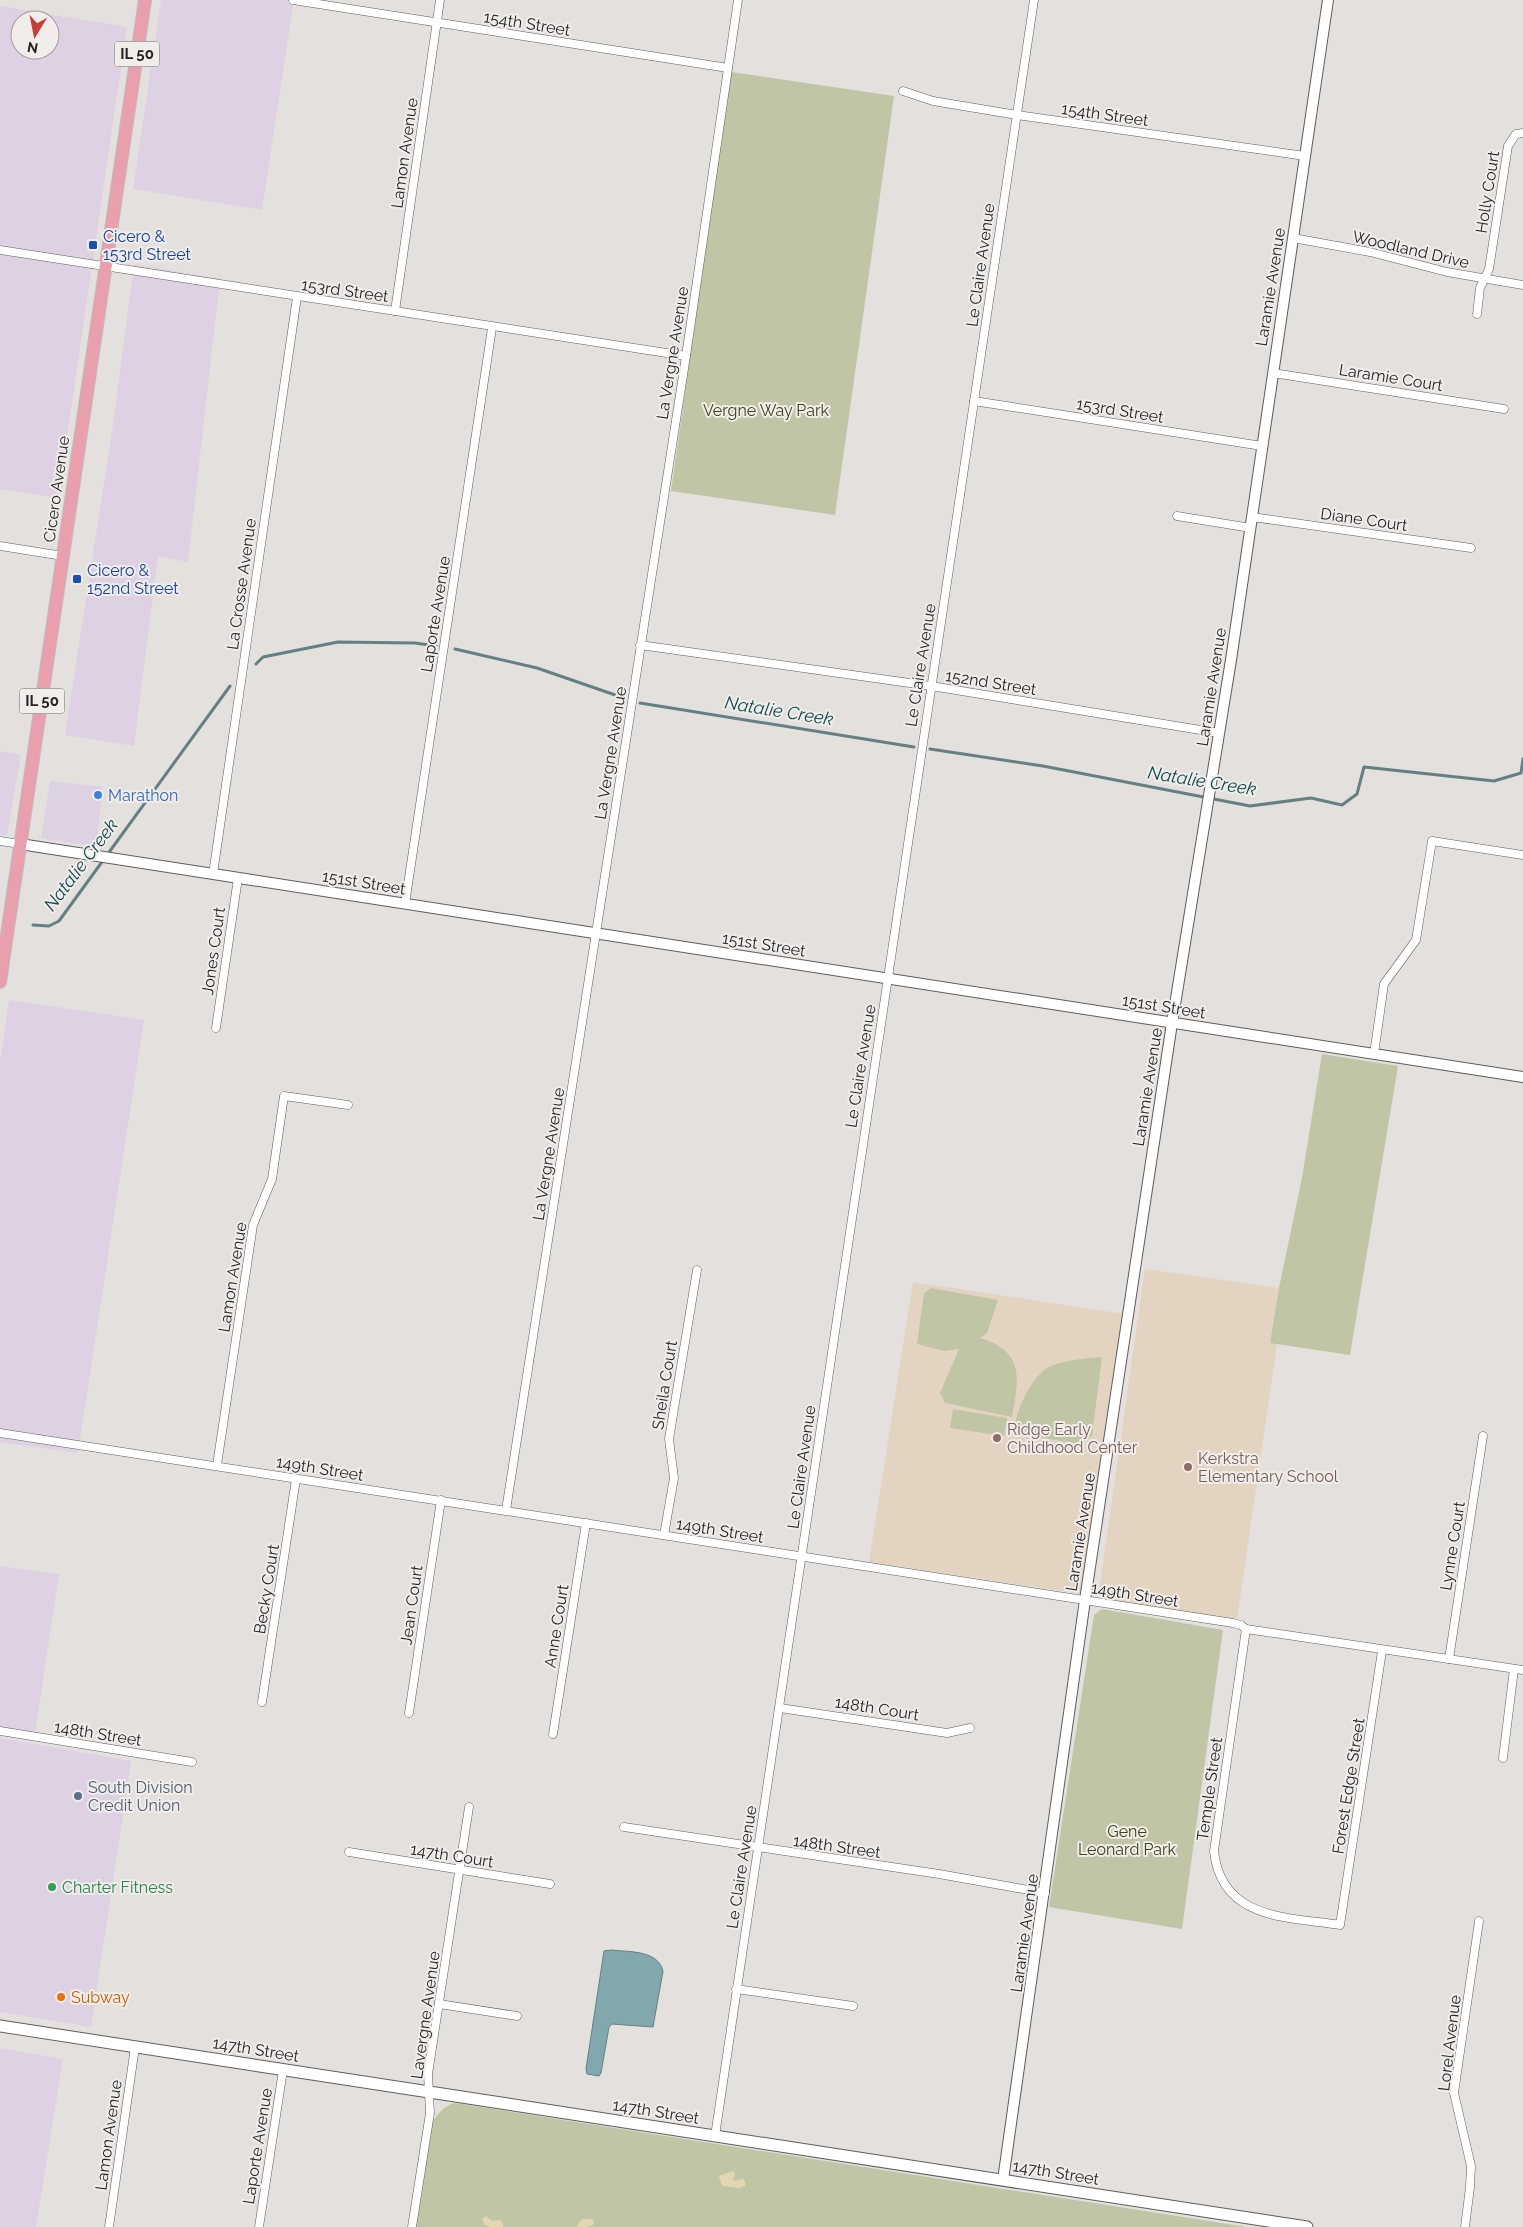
<svg xmlns="http://www.w3.org/2000/svg" width="1523" height="2227" font-family="Raleway,sans-serif">
<style>
.commercial{fill:#dfd1e4;fill-rule:evenodd}
.education{fill:#e3d4c2}
.green{fill:#c0c5a6}
.sand{fill:#e1d7b2}
.water{fill:#81a8ad;stroke:#658083}
.lines{fill:none;stroke-linecap:round;stroke-linejoin:round}
.stream{stroke:#658083;stroke-width:3}
.minor-casing{stroke:#5f5c5b;stroke-width:9}
.tertiary-casing{stroke:#5f5c5b;stroke-width:12}
.secondary-casing{stroke:#5f5c5b;stroke-width:13}
.primary-casing{stroke:#bdbdbd;stroke-width:14}
.minor{stroke:#fff;stroke-width:8}
.tertiary{stroke:#fff;stroke-width:10}
.secondary{stroke:#fff;stroke-width:11}
.primary{stroke:#e99fad;stroke-width:12}
.transit-dot{fill:#1a4fb4;stroke:#f0edeb;stroke-width:2}
.shop-dot{fill:#3f7fe0;stroke:#f0edeb;stroke-width:2}
.education-dot{fill:#8d6e63;stroke:#f0edeb;stroke-width:2}
.service-dot{fill:#5c6f8a;stroke:#f0edeb;stroke-width:2}
.leisure-dot{fill:#2e9e5b;stroke:#f0edeb;stroke-width:2}
.food-dot{fill:#e8710a;stroke:#f0edeb;stroke-width:2}
.labels{text-anchor:middle;stroke-width:4;stroke-linejoin:round;paint-order:stroke}
.shield{fill:#f0edeb;stroke:#61605e;stroke-width:1}
.shield-label{font-size:15px;font-weight:bold;fill:#242322}
.street-label{font-size:16px;fill:#242322;stroke:#f0edeb}
.transit-label{font-size:16px;fill:#164399;stroke:#f0edeb;text-anchor:start}
.park-label{font-size:16px;fill:#3f430e;stroke:#f0edeb}
.shop-label{font-size:16px;fill:#366cbe;stroke:#f0edeb;text-anchor:start}
.education-label{font-size:16px;fill:#785e54;stroke:#f0edeb;text-anchor:start}
.service-label{font-size:16px;fill:#4e5e75;stroke:#f0edeb;text-anchor:start}
.leisure-label{font-size:16px;fill:#27864d;stroke:#f0edeb;text-anchor:start}
.food-label{font-size:16px;fill:#c56008;stroke:#f0edeb;text-anchor:start}
.water-label{font-size:18px;font-style:italic;fill:#0f4a50;stroke:#f0edeb}
</style>
<rect width="100%" height="100%" fill="#e3e0de"/>
<g class="commercial">
<polygon points="161,0 294,0 262,210 133,189"/>
<path d="M 0,6 L 127,27 L 58,498 L 0,489 ZM 20,20 L 50,20 L 50,50 L 20,50 Z"/>
<polygon points="134,264 220,279 188,562 158,556 134,746 65,735 113,425"/>
<polygon points="0,751 21,755 7,836 0,835"/>
<polygon points="50,781 103,787 96,847 41,838"/>
<polygon points="9,1000 144,1020 78,1453 0,1442 0,1062"/>
<polygon points="0,1566 59,1574 35,1733 0,1727"/>
<polygon points="0,1738 131,1761 91,2027 0,2012"/>
<polygon points="0,2048 63,2059 36,2227 0,2227"/>
</g>
<g class="education">
<polygon points="1145,1269 1279,1288 1270,1342 1277,1344 1237,1620 1108,1600 1099,1591"/>
<polygon points="913,1282 1124,1314 1082,1594 869,1562"/>
</g>
<g class="green">
<polygon points="731,72 894,96 835,515 671,491"/>
<polygon points="1322,1054 1398,1066 1350,1355 1270,1343 1279,1288 1302,1178"/>
<path d="M 931,1288 L 998,1300 L 987,1333 L 980,1338 C 1025,1352 1019,1378 1012,1417 L 945,1403 L 940,1393 L 959,1349 L 944,1351 L 917,1344 L 924,1293 Z"/>
<path d="M 1102,1357 L 1092,1436 L 1081,1444 L 1012,1433 C 1018,1411 1025,1388 1043,1371 C 1053,1361 1087,1358 1102,1357 Z"/>
<polygon points="953,1409 1007,1418 1004,1436 950,1428"/>
<polygon points="1102,1609 1223,1630 1182,1929 1049,1907 1094,1615"/>
<path d="M 455,2103 L 1247,2227 L 416,2227 L 432,2123 C 437,2114 445,2105 455,2103 Z"/>
</g>
<g class="sand">
<polygon points="733,2171 735,2173 733,2181 743,2179 745,2182 745,2186 739,2188 722,2186 719,2176"/>
<polygon points="486,2216 492,2221 501,2220 504,2227 491,2227 484,2225 482,2219"/>
<polygon points="582,2219 593,2219 594,2224 588,2227 576,2227"/>
</g>
<path class="water" d="M 611,1950 C 629,1952 658,1950 663,1971 L 653,2027 L 612,2024 L 609,2027 L 601,2073 L 599,2076 L 587,2074 L 586,2069 L 604,1951 Z"/>
<g class="lines">
<g class="stream">
<polyline points="455,649 537,668 624,698"/>
<polyline points="256,664 263,657 338,642 415,643 436,646"/>
<polyline points="640,703 914,747"/>
<polyline points="930,749 1043,766 1250,806 1311,798 1342,805 1357,794 1364,767 1494,781 1521,773 1523,759"/>
<polyline points="33,925 49,926 59,921 230,686"/>
</g>
<g class="minor-casing">
<g id="minor">
<polyline points="293,0 728,68"/>
<polyline points="903,91 933,101 1017,115 1305,156"/>
<polyline points="1293,238 1370,252 1447,272 1523,285"/>
<polyline points="0,250 686,356"/>
<polyline points="395,311 440,0"/>
<polyline points="1477,314 1480,288 1489,269 1508,146 1516,134 1523,133"/>
<polyline points="1273,373 1504,409"/>
<polyline points="974,401 1262,446"/>
<polyline points="1177,516 1251,528"/>
<polyline points="1252,517 1471,548"/>
<polyline points="0,546 63,556"/>
<polyline points="640,645 931,686 1219,733"/>
<polyline points="0,841 20,844"/>
<polyline points="213,874 297,297"/>
<polyline points="405,904 492,328"/>
<polyline points="216,1028 238,878"/>
<polyline points="1374,1054 1384,984 1416,940 1432,841 1523,855"/>
<polyline points="0,1433 1233,1623 1241,1625 1246,1629 1523,1670"/>
<polyline points="217,1465 253,1225 272,1179 284,1096 348,1105"/>
<polyline points="506,1510 686,356 738,0"/>
<polyline points="664,1535 674,1478 669,1439 697,1270"/>
<path d="M 1246,1629 L 1214,1851 C 1221,1920 1288,1917 1340,1925 L 1382,1651"/>
<polyline points="1449,1659 1483,1436"/>
<polyline points="262,1702 296,1479"/>
<polyline points="780,1708 947,1733 970,1728"/>
<polyline points="409,1713 441,1500"/>
<polyline points="0,1731 192,1762"/>
<polyline points="553,1734 586,1523"/>
<polyline points="1503,1758 1514,1669"/>
<polyline points="624,1827 939,1874 1045,1893"/>
<polyline points="349,1852 550,1884"/>
<polyline points="736,1989 853,2006"/>
<polyline points="439,2004 517,2016"/>
<polyline points="715,2136 1034,0"/>
<polyline points="109,2227 135,2047"/>
<polyline points="259,2227 283,2070"/>
<polyline points="412,2227 430,2113 428,2074 469,1807"/>
<polyline points="1465,2227 1470,2187 1471,2166 1454,2093 1479,1921"/>
</g>
</g>
<g class="tertiary-casing">
<g id="tertiary">
<polyline points="20,844 1523,1077"/>
<polyline points="1003,2180 1085,1600 1172,1023 1231,660 1328,0"/>
</g>
</g>
<g class="secondary-casing">
<polyline id="secondary" points="0,2026 1307,2227"/>
</g>
<g class="primary-casing">
<polyline id="primary" points="0,982 145,0"/>
</g>
<use href="#minor" class="minor"/>
<use href="#tertiary" class="tertiary"/>
<use href="#secondary" class="secondary"/>
<use href="#primary" class="primary"/>
</g>
<g class="transit-dot">
<rect x="88" y="240" width="10" height="10" rx="2.5"/>
<rect x="72" y="574" width="10" height="10" rx="2.5"/>
</g>
<circle class="shop-dot" cx="98" cy="795" r="5"/>
<g class="education-dot">
<circle cx="997" cy="1438" r="5"/>
<circle cx="1188" cy="1467" r="5"/>
</g>
<circle class="service-dot" cx="78" cy="1796" r="5"/>
<circle class="leisure-dot" cx="52" cy="1887" r="5"/>
<circle class="food-dot" cx="61" cy="1997" r="5"/>
<g class="labels">
<g class="shield">
<rect x="114.5" y="41.5" width="45" height="25" rx="4"/>
<rect x="19.5" y="688.5" width="45" height="25" rx="4"/>
</g>
<g class="shield-label">
<text x="137" y="59">IL 50</text>
<text x="42" y="706">IL 50</text>
</g>
<g class="street-label">
<text transform="translate(527 23) rotate(9)" y="6">154th Street</text>
<text transform="translate(1105 114) rotate(8)" y="6">154th Street</text>
<text transform="translate(404 153) rotate(-82)" y="6">Lamon Avenue</text>
<text transform="translate(1487 192) rotate(-81)" y="6">Holly Court</text>
<text transform="translate(1411 249) rotate(13)" y="6">Woodland Drive</text>
<text transform="translate(980 265) rotate(-82)" y="6">Le Claire Avenue</text>
<text transform="translate(1270 287) rotate(-81)" y="6">Laramie Avenue</text>
<text transform="translate(345 290) rotate(8)" y="6">153rd Street</text>
<text transform="translate(672 353) rotate(-81)" y="6">La Vergne Avenue</text>
<text transform="translate(1391 377) rotate(9)" y="6">Laramie Court</text>
<text transform="translate(1120 410) rotate(9)" y="6">153rd Street</text>
<text transform="translate(56 489) rotate(-82)" y="6">Cicero Avenue</text>
<text transform="translate(1364 519) rotate(8)" y="6">Diane Court</text>
<text transform="translate(241 584) rotate(-82)" y="6">La Crosse Avenue</text>
<text transform="translate(435 614) rotate(-81)" y="6">Laporte Avenue</text>
<text transform="translate(920 665) rotate(-81)" y="6">Le Claire Avenue</text>
<text transform="translate(991 682) rotate(9)" y="6">152nd Street</text>
<text transform="translate(1211 687) rotate(-81)" y="6">Laramie Avenue</text>
<text transform="translate(610 753) rotate(-81)" y="6">La Vergne Avenue</text>
<text transform="translate(364 882) rotate(9)" y="6">151st Street</text>
<text transform="translate(764 944) rotate(9)" y="6">151st Street</text>
<text transform="translate(213 951) rotate(-82)" y="6">Jones Court</text>
<text transform="translate(1164 1006) rotate(9)" y="6">151st Street</text>
<text transform="translate(860 1066) rotate(-81)" y="6">Le Claire Avenue</text>
<text transform="translate(1147 1087) rotate(-81)" y="6">Laramie Avenue</text>
<text transform="translate(548 1154) rotate(-81)" y="6">La Vergne Avenue</text>
<text transform="translate(232 1277) rotate(-81)" y="6">Lamon Avenue</text>
<text transform="translate(664 1385) rotate(-81)" y="6">Sheila Court</text>
<text transform="translate(801 1467) rotate(-82)" y="6">Le Claire Avenue</text>
<text transform="translate(320 1468) rotate(9)" y="6">149th Street</text>
<text transform="translate(720 1530) rotate(9)" y="6">149th Street</text>
<text transform="translate(1080 1532) rotate(-81)" y="6">Laramie Avenue</text>
<text transform="translate(1452 1546) rotate(-81)" y="6">Lynne Court</text>
<text transform="translate(266 1589) rotate(-81)" y="6">Becky Court</text>
<text transform="translate(1135 1594) rotate(9)" y="6">149th Street</text>
<text transform="translate(411 1605) rotate(-82)" y="6">Jean Court</text>
<text transform="translate(556 1626) rotate(-81)" y="6">Anne Court</text>
<text transform="translate(877 1708) rotate(9)" y="6">148th Court</text>
<text transform="translate(98 1733) rotate(9)" y="6">148th Street</text>
<text transform="translate(1348 1786) rotate(-81)" y="6">Forest Edge Street</text>
<text transform="translate(1209 1789) rotate(-82)" y="6">Temple Street</text>
<text transform="translate(837 1846) rotate(8)" y="6">148th Street</text>
<text transform="translate(452 1855) rotate(9)" y="6">147th Court</text>
<text transform="translate(741 1867) rotate(-81)" y="6">Le Claire Avenue</text>
<text transform="translate(1024 1933) rotate(-82)" y="6">Laramie Avenue</text>
<text transform="translate(425 2015) rotate(-82)" y="6">Lavergne Avenue</text>
<text transform="translate(1449 2043) rotate(-83)" y="6">Lorel Avenue</text>
<text transform="translate(256 2049) rotate(9)" y="6">147th Street</text>
<text transform="translate(656 2111) rotate(9)" y="6">147th Street</text>
<text transform="translate(108 2135) rotate(-82)" y="6">Lamon Avenue</text>
<text transform="translate(257 2146) rotate(-81)" y="6">Laporte Avenue</text>
<text transform="translate(1056 2172) rotate(9)" y="6">147th Street</text>
</g>
<g class="transit-label">
<text x="103" y="242">Cicero &amp;<tspan x="103" dy="18">153rd Street</tspan></text>
<text x="87" y="576">Cicero &amp;<tspan x="87" dy="18">152nd Street</tspan></text>
</g>
<g class="park-label">
<text x="766" y="416">Vergne Way Park</text>
<text x="1127" y="1837">Gene<tspan x="1127" dy="18">Leonard Park</tspan></text>
</g>
<g class="shop-label">
<text x="108" y="801">Marathon</text>
</g>
<g class="education-label">
<text x="1007" y="1435">Ridge Early<tspan x="1007" dy="18">Childhood Center</tspan></text>
<text x="1198" y="1464">Kerkstra<tspan x="1198" dy="18">Elementary School</tspan></text>
</g>
<g class="service-label">
<text x="88" y="1793">South Division<tspan x="88" dy="18">Credit Union</tspan></text>
</g>
<g class="leisure-label">
<text x="62" y="1893">Charter Fitness</text>
</g>
<g class="food-label">
<text x="71" y="2003">Subway</text>
</g>
<g class="water-label">
<text transform="translate(779 711) rotate(9)" y="6">Natalie Creek</text>
<text transform="translate(1202 781) rotate(9)" y="6">Natalie Creek</text>
<text transform="translate(81 865) rotate(-53)" y="6">Natalie Creek</text>
</g>
</g>
<g transform="translate(35 35) rotate(190)"><circle r="24" fill="#f0edeb" stroke="#9e9c9b"/>
<path d="M0-4L9 19L0 12L-9 19Z" fill="#ca3c38"/>
<text y="-8" font-size="14" font-weight="bold" text-anchor="middle" fill="#242322">N</text>
</g>
</svg>
